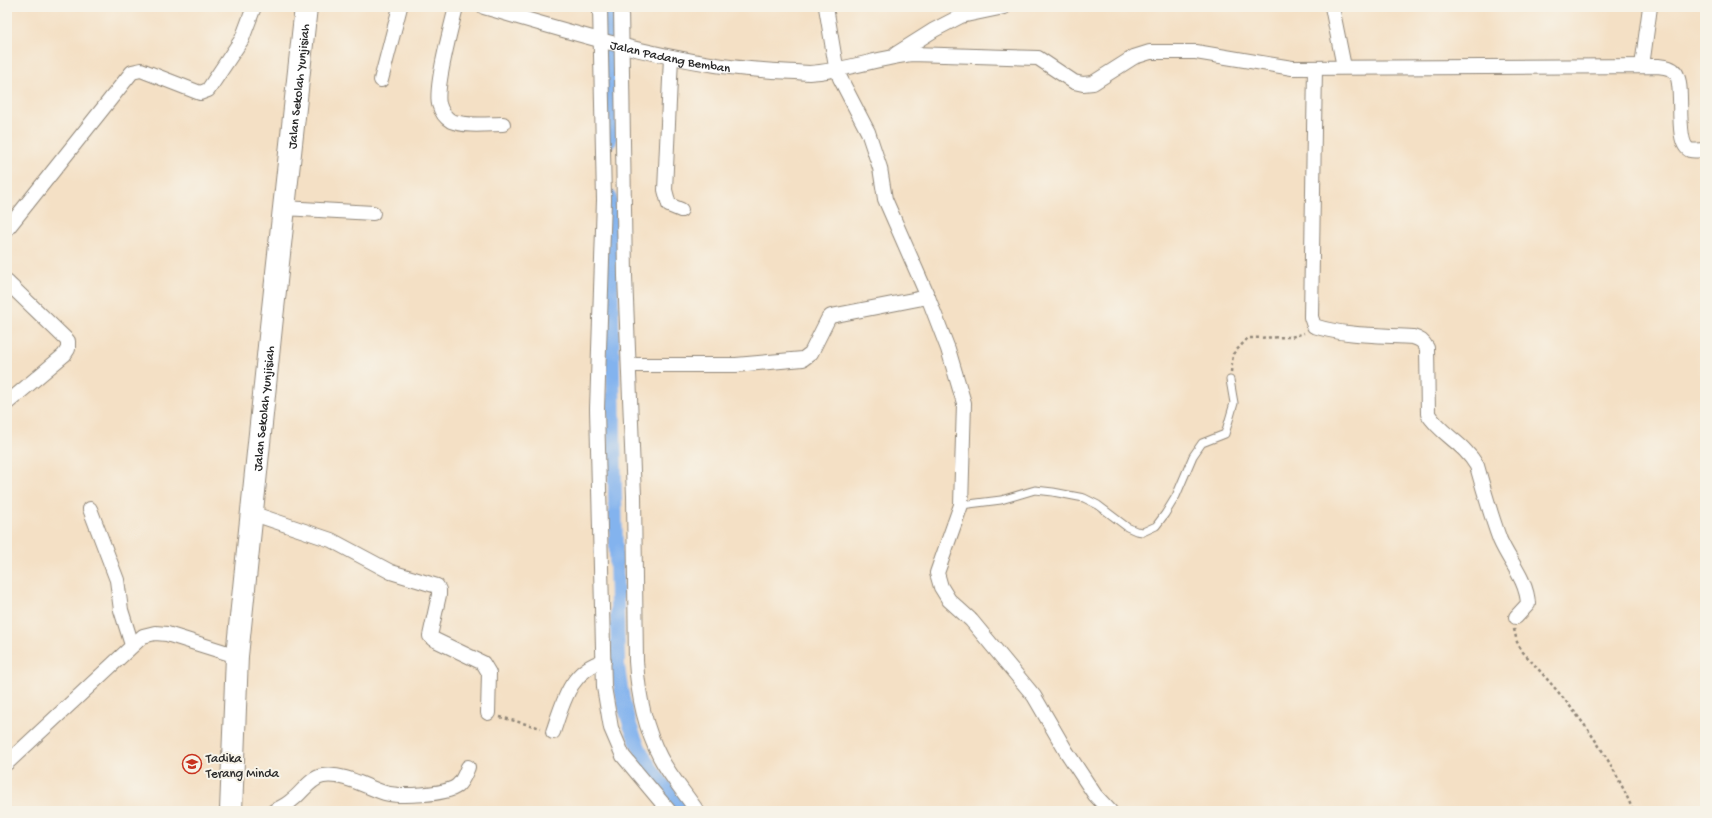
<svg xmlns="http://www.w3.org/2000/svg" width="1712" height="818" font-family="'Gochi Hand',sans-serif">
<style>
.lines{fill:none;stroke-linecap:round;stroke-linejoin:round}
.canal{stroke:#83b3ee;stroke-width:14}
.lane-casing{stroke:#908678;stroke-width:9}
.street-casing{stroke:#908678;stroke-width:16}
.primary-casing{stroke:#908678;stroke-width:24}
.path{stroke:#908678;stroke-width:2.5;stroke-dasharray:3 3;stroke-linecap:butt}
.lane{stroke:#fff;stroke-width:7}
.street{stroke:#fff;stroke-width:14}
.primary{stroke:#fff;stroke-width:22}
.labels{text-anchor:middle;stroke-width:4;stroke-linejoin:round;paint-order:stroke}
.street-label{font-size:13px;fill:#2b2b2b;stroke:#f7f3e8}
.poi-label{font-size:13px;fill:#2b2b2b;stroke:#f7f3e8;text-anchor:start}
</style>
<rect width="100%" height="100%" fill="#f7f3e8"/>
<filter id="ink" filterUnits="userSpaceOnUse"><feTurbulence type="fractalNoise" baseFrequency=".025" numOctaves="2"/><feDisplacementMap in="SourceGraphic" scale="8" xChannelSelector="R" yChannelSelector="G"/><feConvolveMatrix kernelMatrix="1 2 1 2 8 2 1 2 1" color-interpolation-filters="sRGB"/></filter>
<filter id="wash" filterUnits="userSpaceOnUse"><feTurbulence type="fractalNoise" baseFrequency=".012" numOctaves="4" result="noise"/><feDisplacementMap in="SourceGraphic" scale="16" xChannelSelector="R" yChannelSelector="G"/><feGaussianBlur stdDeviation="0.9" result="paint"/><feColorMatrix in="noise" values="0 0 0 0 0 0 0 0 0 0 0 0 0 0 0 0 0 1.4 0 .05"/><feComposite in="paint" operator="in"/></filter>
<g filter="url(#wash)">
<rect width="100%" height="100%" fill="#f4e0c5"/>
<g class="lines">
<g class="canal">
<polyline points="607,7 610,141"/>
<path d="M 610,197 L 618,665 C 621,698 628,729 645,759 C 656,777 671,794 684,811"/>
</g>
</g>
</g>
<g filter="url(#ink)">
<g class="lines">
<g class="lane-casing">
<polyline id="lane" points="961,505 1001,500 1035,490 1053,492 1084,498 1098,505 1127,527 1136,531 1143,532 1156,526 1165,514 1176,496 1193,456 1202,443 1225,434 1234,403 1230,380"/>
</g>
<g class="street-casing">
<g id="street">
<path d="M 456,7 C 451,28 435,86 439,104 C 441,111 444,117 451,121 C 466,127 488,124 503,124"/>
<path id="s1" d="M 484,7 C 560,29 637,53 716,65 C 746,70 778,71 809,73 C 844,71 878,58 912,54 L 1038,58 L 1074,82 L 1083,84 L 1093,83 L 1134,57 L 1150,52 L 1196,52 L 1292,68 L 1658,66 C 1664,67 1671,67 1675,72 C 1686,84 1673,143 1690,150 C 1694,151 1700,150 1705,150"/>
<polyline points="600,7 604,200 597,409 604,687 611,728 623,756 669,811"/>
<path d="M 621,7 L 625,276 L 634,496 L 636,661 C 638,695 644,726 660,757 C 670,776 685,793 697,811"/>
<polyline points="826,7 835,61 840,78 868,132 880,168 885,199 928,297 948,349 964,403 961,505 937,573 941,587 949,600 971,620 1034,696 1066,751 1095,795 1110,811"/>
<polyline points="1332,7 1344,67"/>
<polyline points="896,54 934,30 961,16 1004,7"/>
<polyline points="671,57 665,190 669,205 681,210"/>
<polyline points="1642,66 1650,7"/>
<path d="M 1315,68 L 1311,317 L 1314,326 C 1345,336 1381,335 1413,337 C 1420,339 1423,341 1427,348 L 1428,414 C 1441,435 1464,443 1477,466 C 1484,491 1491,516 1500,540 C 1509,561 1527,580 1528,604 L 1516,617"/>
<polyline points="381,80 400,7"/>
<polyline points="284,208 373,213"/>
<polyline points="7,229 132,72 141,70 200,93 208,90 242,39 254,7"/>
<polyline points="7,282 68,341 68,349 64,355 7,403"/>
<polyline points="629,365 736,365 803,359 811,353 828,319 831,316 928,297"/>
<polyline points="90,509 117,580 121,610 132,645"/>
<polyline points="251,513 331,540 391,572 437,586 439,590 439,595 430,636 433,639 483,663 489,673 488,713"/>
<path d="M 553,732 C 563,703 570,670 604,661"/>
<polyline points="7,763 143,636 155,633 167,634 237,656"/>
<path d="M 274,811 C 280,808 287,805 292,800 C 302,793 310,778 323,776 C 345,773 365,787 385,793 C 399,797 445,795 457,786 C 463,781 465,774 468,767"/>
</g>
</g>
<g class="primary-casing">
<g id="primary">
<path id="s2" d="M 231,811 L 237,656 L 271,327 L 306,7"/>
</g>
</g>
<g class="path">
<polyline points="1231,372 1233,354 1248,338 1291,337 1304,333"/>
<path d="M 1514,629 L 1517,642 L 1522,651 C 1568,702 1607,746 1633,811"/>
<polyline points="500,717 541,728"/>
<polyline points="607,811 607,807"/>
</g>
<use href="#lane" class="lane"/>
<use href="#street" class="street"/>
<use href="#primary" class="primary"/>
</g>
</g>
<defs>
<g id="school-ring" transform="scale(1)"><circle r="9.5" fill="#f7f3e8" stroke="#c8321e" stroke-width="1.5"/><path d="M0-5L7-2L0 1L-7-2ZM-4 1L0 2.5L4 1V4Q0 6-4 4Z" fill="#c8321e"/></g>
</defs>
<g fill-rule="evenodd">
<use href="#school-ring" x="192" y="764"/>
</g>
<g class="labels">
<g class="street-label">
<text dy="5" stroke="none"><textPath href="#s1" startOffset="193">Jalan Padang Bemban</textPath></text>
<text dy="5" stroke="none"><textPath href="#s2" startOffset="728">Jalan Sekolah Yunjisiah</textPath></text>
<text dy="5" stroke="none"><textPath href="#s2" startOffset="404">Jalan Sekolah Yunjisiah</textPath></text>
</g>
<g class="poi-label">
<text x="206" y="762">Tadika<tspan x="206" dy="15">Terang Minda</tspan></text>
</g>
</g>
<rect width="1712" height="818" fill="none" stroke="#f7f3e8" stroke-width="24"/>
</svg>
